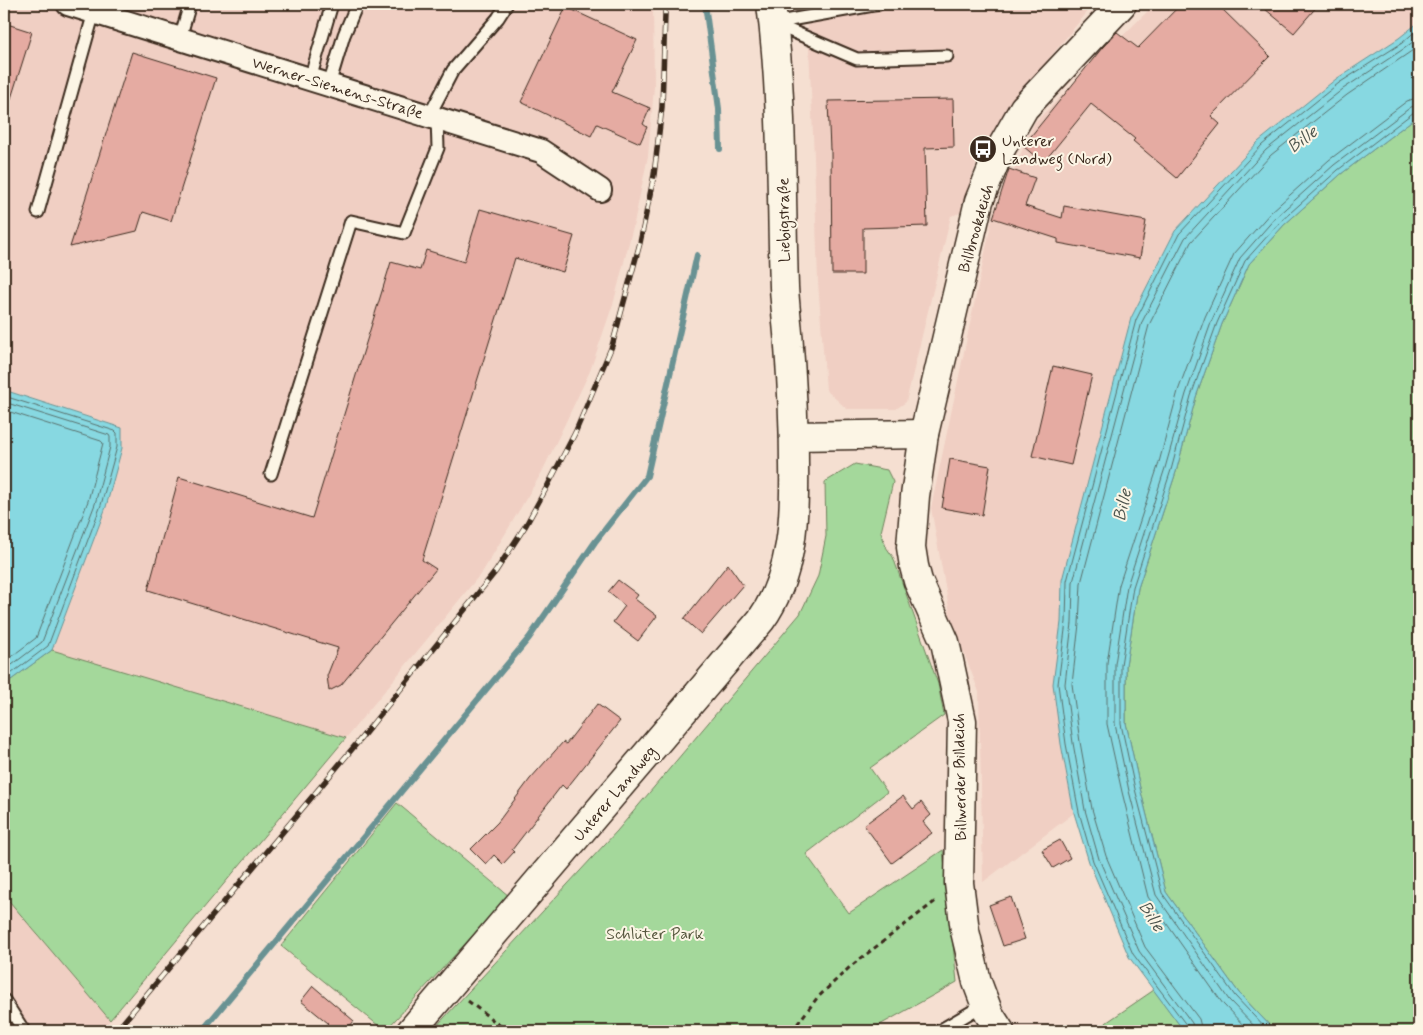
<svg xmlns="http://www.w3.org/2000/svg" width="1423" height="1035" font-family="Mynerve,sans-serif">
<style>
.built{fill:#f0cfc3}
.green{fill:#a4d89b;stroke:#70815c}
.water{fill:#87d8e1;stroke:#699293}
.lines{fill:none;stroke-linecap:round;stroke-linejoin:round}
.shore{stroke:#59706c;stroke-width:1}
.stream{stroke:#699293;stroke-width:6}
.building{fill:#e5aba2;stroke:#3b2a1e}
.lane-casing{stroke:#3b2a1e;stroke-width:15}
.street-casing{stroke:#3b2a1e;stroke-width:26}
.secondary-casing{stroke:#3b2a1e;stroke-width:31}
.path{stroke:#3b2a1e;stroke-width:3;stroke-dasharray:5 4;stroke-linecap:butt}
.lane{stroke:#fcf5e5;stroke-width:11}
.street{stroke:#fcf5e5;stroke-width:22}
.secondary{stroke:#fcf5e5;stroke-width:28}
.rail-casing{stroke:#3b2a1e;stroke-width:5.5}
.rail{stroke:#fcf5e5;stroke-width:4;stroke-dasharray:11;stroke-linecap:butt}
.labels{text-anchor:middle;stroke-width:4;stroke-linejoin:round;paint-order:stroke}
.street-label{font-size:16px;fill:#3b2a1e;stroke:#fcf5e5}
.poi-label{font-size:16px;fill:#3b2a1e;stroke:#fcf5e5;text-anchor:start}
.park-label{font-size:16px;fill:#55563d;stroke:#fcf5e5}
.water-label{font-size:18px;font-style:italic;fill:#4e564f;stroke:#fcf5e5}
</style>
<rect width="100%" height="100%" fill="#f5dfd1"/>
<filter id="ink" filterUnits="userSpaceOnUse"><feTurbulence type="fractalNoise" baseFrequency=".02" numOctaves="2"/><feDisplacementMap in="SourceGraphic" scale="10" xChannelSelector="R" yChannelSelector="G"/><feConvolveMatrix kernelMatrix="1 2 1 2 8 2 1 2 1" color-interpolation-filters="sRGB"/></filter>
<g filter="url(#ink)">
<g class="built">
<polygon points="4,4 653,4 654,87 648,156 635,219 614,301 590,371 542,472 483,571 346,738 52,650 106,507 122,448 122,428 4,390"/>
<polygon points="805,4 1096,4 1089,10 1013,102 979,155 960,213 951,216 906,402 896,409 847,409 826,390 818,282 814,158 808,26"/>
<polygon points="1155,4 1408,4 1419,12 1419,22 1399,38 1336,79 1258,142 1175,231 1131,318 1062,580 1061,622 1061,744 1074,813 983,882 979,692 951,619 931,508 993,215 1035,122"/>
<polygon points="4,895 110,1020 101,1031 4,1031"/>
</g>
<g class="green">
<polygon points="1419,115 1419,1031 1275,1031 1239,993 1166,892 1140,788 1126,723 1126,665 1138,588 1176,472 1196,397 1222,324 1249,264 1284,225 1341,174"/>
<polygon points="855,464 887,470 893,482 881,532 886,547 893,557 938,684 944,715 870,768 887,792 806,854 849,913 943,850 957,982 869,1031 432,1031 617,831 800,614 818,576 826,536 825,482"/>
<polygon points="52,650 346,738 110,1020 4,895 4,685"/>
<polygon points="397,803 509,896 385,1031 281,946"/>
<polygon points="1154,990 1184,1031 1094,1031"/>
</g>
<g class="water">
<polygon points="1419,22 1419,115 1341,174 1284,225 1249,264 1222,324 1196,397 1176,472 1138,588 1126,665 1126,723 1140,788 1166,892 1239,993 1275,1031 1184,1031 1129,957 1089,862 1074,813 1061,744 1053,684 1061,622 1062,580 1131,318 1175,231 1258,142 1336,79 1399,38"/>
<polygon points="4,390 122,428 122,448 106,507 52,650 4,685"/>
</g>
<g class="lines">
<g class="shore">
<polyline points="4,396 115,431 117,433 117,447 101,505 48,646 4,679"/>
<polyline points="4,402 109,435 110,437 110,447 95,504 42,642 4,671"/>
<polyline points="4,410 101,441 103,443 88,501 36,638 4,662"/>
<polyline points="1188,1031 1187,1026 1133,954 1093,861 1079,812 1066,744 1058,684 1066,622 1067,581 1136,320 1179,234 1262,145 1339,83 1402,43 1419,28"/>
<polyline points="1194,1031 1192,1023 1139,951 1099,859 1085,810 1073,743 1065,684 1072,623 1073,582 1142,322 1185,238 1266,150 1343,89 1405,48 1419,37"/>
<polyline points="1202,1031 1199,1019 1145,947 1106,856 1092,809 1080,742 1072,684 1079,624 1081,583 1149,325 1191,242 1271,155 1347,95 1419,46"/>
<polyline points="1249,1031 1223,1004 1148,897 1122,792 1107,724 1107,663 1119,585 1158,466 1178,391 1205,317 1234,254 1271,212 1329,160 1407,101 1419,97"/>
<polyline points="1259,1031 1229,1000 1156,895 1129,791 1115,724 1115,664 1127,586 1165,468 1186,394 1212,320 1240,258 1276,217 1334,165 1411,107 1419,105"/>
<polyline points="1268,1031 1235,996 1162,893 1135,789 1121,724 1121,665 1133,587 1171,470 1191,396 1217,323 1245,261 1280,222 1338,170 1414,112 1419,111"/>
</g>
<g class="stream">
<polyline points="705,4 719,109 720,149"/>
<polyline points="202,1031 529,638 595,542 647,476 697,255"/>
</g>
</g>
<g class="building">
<polygon points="1181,4 1217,4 1270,56 1211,116 1220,124 1177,178 1133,141 1135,139 1091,104 1043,163 1023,146 1102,48 1117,32 1138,48"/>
<polygon points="1259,4 1319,4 1294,33"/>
<polygon points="566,7 637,40 612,92 650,108 643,124 647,127 640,143 597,124 591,136 521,102"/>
<polygon points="4,23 32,32 7,111 4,110"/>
<polygon points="132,52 216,78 171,221 143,212 137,231 70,247"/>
<polygon points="953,99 954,147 925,148 927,226 863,228 863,274 832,274 831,150 830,150 828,101"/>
<polygon points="1009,169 1035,178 1025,206 1062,218 1064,206 1146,221 1140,258 1058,243 1058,239 993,218"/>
<polygon points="480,209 574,236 563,272 515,258 422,560 436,569 341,685 329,691 327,676 338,648 148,590 179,477 312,518 391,262 420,270 426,250 464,262"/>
<polygon points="1053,366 1092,375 1071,465 1032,456"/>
<polygon points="950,459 990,466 982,515 942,508"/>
<polygon points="728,564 743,585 701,634 684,619"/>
<polygon points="618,580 638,595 635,599 657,616 638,641 613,622 625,606 608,592"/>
<polygon points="597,704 620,721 566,789 562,785 512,850 514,852 503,864 494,855 486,864 471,849 498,822 530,779 563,742 566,744"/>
<polygon points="903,796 913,809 921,802 931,815 923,822 932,833 892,863 864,825"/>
<polygon points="1060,840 1070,858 1053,868 1042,850"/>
<polygon points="1011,897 1025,939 1003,946 989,905"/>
<polygon points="313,986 354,1021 346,1031 321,1031 328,1023 301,1001"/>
</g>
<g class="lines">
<g class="lane-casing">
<g id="lane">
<polyline points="773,23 879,4"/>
<polyline points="775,24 857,59 947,56"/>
<polyline points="180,38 190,4"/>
<polyline points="310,79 332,4"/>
<polyline points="329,85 344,35 357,4"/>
<polyline points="429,116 453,70 498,18 507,4"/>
<polyline points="38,212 94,12"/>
<polyline points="271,474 351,221 404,233 438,148 437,118"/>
<polyline points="4,1000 24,1031"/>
<polyline points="939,1031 985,1004"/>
</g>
</g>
<g class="street-casing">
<polyline id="street" points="68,4 541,151 600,190"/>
</g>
<g class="secondary-casing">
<g id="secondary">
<polyline points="794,436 924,434"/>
<path d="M 411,1031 L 761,620 C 793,575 795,518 794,464 C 794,425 792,386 789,347 C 788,327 785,307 784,287 C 781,193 783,97 771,4"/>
<polyline points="1000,1031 989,1014 977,982 965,931 959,883 962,721 945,642 918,581 914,566 911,547 915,496 924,434 979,201 999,152 1024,108 1122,4"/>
</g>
</g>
<g class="path">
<polyline points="468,1001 507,1031"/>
<polyline points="792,1031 817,998 851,966 937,900"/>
</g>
<use href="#lane" class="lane"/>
<use href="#street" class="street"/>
<use href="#secondary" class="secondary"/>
<g class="rail-casing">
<polyline id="rail" points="116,1031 358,742 496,571 526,525 548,485 575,433 612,346 640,243 654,175 662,107 665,14 664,4"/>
</g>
<use href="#rail" class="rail"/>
</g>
</g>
<defs>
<g id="bus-disc" transform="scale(1.4375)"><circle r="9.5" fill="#3b2a1e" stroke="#fcf5e5"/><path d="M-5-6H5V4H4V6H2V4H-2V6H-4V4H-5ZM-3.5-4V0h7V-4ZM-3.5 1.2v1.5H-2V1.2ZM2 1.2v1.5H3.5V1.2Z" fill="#fff"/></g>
</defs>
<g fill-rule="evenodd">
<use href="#bus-disc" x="983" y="149"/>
</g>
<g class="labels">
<g class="street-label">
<text transform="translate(338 87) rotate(17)" y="6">Werner-Siemens-Straße</text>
<text transform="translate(783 220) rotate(-91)" y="6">Liebigstraße</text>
<text transform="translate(975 228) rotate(-74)" y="6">Billbrookdeich</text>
<text transform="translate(959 777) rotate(-91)" y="6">Billwerder Billdeich</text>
<text transform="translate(614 793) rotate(-50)" y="6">Unterer Landweg</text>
</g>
<g class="poi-label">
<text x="1002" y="146">Unterer<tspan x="1002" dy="18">Landweg (Nord)</tspan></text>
</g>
<g class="park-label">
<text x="655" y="939">Schlüter Park</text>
</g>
<g class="water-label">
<text transform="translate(1302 139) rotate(-37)" y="6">Bille</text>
<text transform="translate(1122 505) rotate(-78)" y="6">Bille</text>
<text transform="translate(1152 916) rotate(57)" y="6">Bille</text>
</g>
</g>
<rect width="1423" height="1035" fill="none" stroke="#fcf5e5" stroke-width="20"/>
<rect x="10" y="10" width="1403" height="1015" fill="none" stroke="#3b2a1e" stroke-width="2" filter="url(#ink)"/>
</svg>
